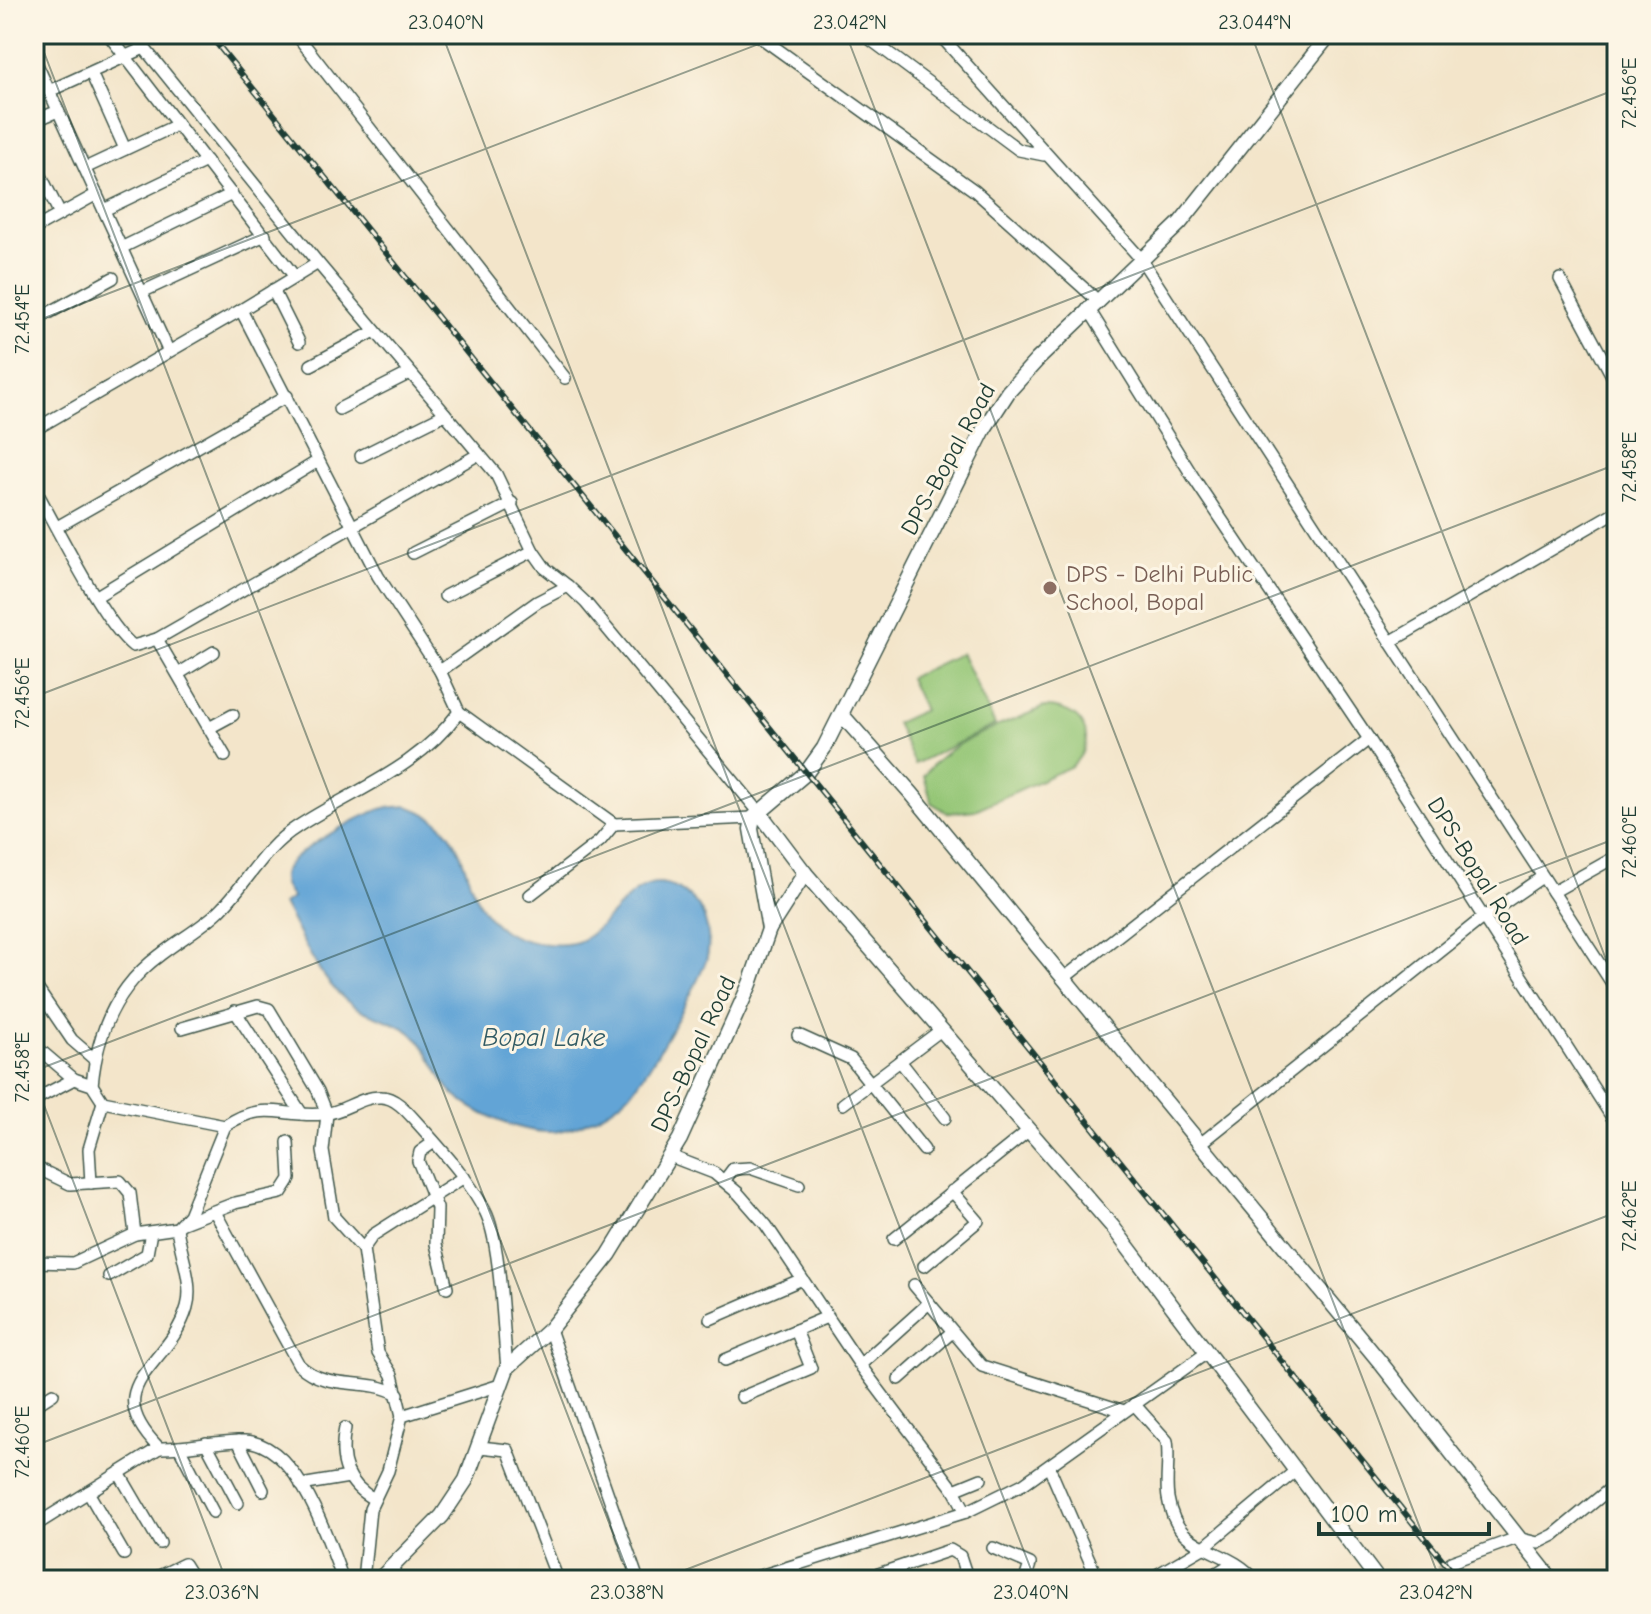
<svg xmlns="http://www.w3.org/2000/svg" width="1651" height="1614" font-family="'Comic Neue',sans-serif">
<style>
.green{fill:#94c676;stroke:#5a8255;stroke-width:2}
.water{fill:#62a4d6;stroke:#407085;stroke-width:2}
.lines{fill:none;stroke-linecap:round;stroke-linejoin:round}
.minor-tunnel{stroke:#c9c3ac;stroke-width:11;stroke-dasharray:11 5.5;stroke-linecap:butt}
.minor-casing{stroke:#3f564a;stroke-width:14}
.tertiary-casing{stroke:#3f564a;stroke-width:17}
.minor{stroke:#fff;stroke-width:11}
.tertiary{stroke:#fff;stroke-width:14}
.rail-casing{stroke:#1f3d34;stroke-width:6}
.rail{stroke:#fcf5e5;stroke-width:3;stroke-dasharray:9;stroke-linecap:butt}
.ticks{fill:none;stroke:#1f3d34;stroke-width:2;stroke-opacity:0.45}
.education-dot{fill:#8d6e63;stroke:#fcf5e5;stroke-width:3}
.labels{text-anchor:middle;stroke-width:6;stroke-linejoin:round;paint-order:stroke}
.street-label{font-size:24px;fill:#1f3d34;stroke:#fcf5e5}
.education-label{font-size:24px;fill:#785e54;stroke:#fcf5e5;text-anchor:start}
.water-label{font-size:26px;font-style:italic;fill:#335c65;stroke:#fcf5e5}
.neatline{fill:none;stroke:#1f3d34;stroke-width:3}
.ticks-label{font-size:20px;text-anchor:middle;fill:#1f3d34}
</style>
<rect width="100%" height="100%" fill="#fcf5e5"/>
<filter id="ink" filterUnits="userSpaceOnUse"><feTurbulence type="fractalNoise" baseFrequency=".0125" numOctaves="2"/><feDisplacementMap in="SourceGraphic" scale="16" xChannelSelector="R" yChannelSelector="G"/><feConvolveMatrix kernelMatrix="1 2 1 2 8 2 1 2 1" color-interpolation-filters="sRGB"/></filter>
<filter id="wash" filterUnits="userSpaceOnUse"><feTurbulence type="fractalNoise" baseFrequency=".006" numOctaves="4" result="noise"/><feDisplacementMap in="SourceGraphic" scale="32" xChannelSelector="R" yChannelSelector="G"/><feGaussianBlur stdDeviation="1.8" result="paint"/><feColorMatrix in="noise" values="0 0 0 0 0 0 0 0 0 0 0 0 0 0 0 0 0 1.4 0 .05"/><feComposite in="paint" operator="in"/></filter>
<g filter="url(#wash)">
<rect width="100%" height="100%" fill="#f3e5ca"/>
<g class="green">
<polygon points="961,653 995,725 915,764 896,723 924,710 909,678"/>
<path d="M 1044,707 C 1082,707 1101,737 1072,766 L 975,810 L 948,813 L 932,803 L 924,776 C 947,739 1006,725 1044,707 Z"/>
</g>
<path class="water" d="M 407,806 C 484,831 449,894 506,932 C 522,943 565,949 582,940 C 619,920 639,855 692,899 C 707,912 712,942 706,961 C 696,987 646,1080 626,1097 C 610,1112 572,1132 550,1132 C 519,1132 460,1110 444,1082 C 434,1065 426,1045 410,1032 C 394,1020 372,1017 355,1007 C 320,984 303,939 283,904 L 292,898 C 287,891 282,885 283,875 C 287,853 360,816 381,809 C 389,807 399,807 407,806 Z"/>
</g>
<g filter="url(#ink)">
<g class="lines">
<polyline class="minor-tunnel" points="1427,1578 1451,1562"/>
<g class="minor-casing">
<g id="minor">
<polyline points="108,34 295,277"/>
<polyline points="133,34 318,263 496,474 533,551 545,568 568,586"/>
<polyline points="296,34 565,378"/>
<polyline points="756,34 975,191 1097,300"/>
<polyline points="863,34 1019,150 1044,155"/>
<polyline points="939,34 1141,259 1553,892"/>
<polyline points="34,58 168,350"/>
<polyline points="91,73 125,149"/>
<polyline points="49,91 144,48"/>
<polyline points="34,121 58,111"/>
<polyline points="34,162 60,214"/>
<polyline points="85,168 177,125"/>
<polyline points="104,210 206,161"/>
<polyline points="34,229 97,194"/>
<polyline points="121,248 232,194"/>
<polyline points="1560,279 1617,385"/>
<polyline points="273,290 299,342"/>
<polyline points="142,292 265,235"/>
<polyline points="1088,308 1195,480 1369,739 1617,1125"/>
<polyline points="241,310 318,263"/>
<polyline points="34,321 113,278"/>
<polyline points="311,365 375,331"/>
<polyline points="339,409 410,373"/>
<polyline points="34,430 241,310 378,576 440,671 459,712 614,824 753,818"/>
<polyline points="361,456 445,414"/>
<path d="M 34,487 C 55,524 104,624 133,646 L 157,639 L 479,454"/>
<polyline points="57,527 287,396"/>
<polyline points="413,553 512,503"/>
<polyline points="97,596 318,461"/>
<polyline points="445,596 533,551"/>
<polyline points="157,639 225,756"/>
<polyline points="1390,642 1617,511"/>
<polyline points="440,671 537,602 568,586 586,603 759,812"/>
<polyline points="178,674 214,652"/>
<polyline points="209,728 233,715"/>
<polyline points="1617,856 1553,892 1617,991"/>
<polyline points="530,895 600,841 614,824"/>
<polyline points="1064,978 1369,739"/>
<polyline points="34,984 72,1040 94,1059"/>
<polyline points="235,1011 302,1114"/>
<polyline points="182,1028 258,1006 269,1009 318,1091 327,1114 323,1151 334,1217 363,1249"/>
<polyline points="798,1035 851,1059 924,1150"/>
<path d="M 34,1045 L 74,1079 L 92,1085 L 103,1102 L 225,1126 C 264,1099 282,1118 323,1114 C 343,1113 360,1096 381,1097 C 398,1097 412,1118 423,1129 C 446,1155 470,1181 485,1211 C 501,1241 503,1331 507,1368"/>
<polyline points="900,1061 945,1118"/>
<path d="M 92,1085 C 97,1032 116,987 160,955 C 179,940 201,928 219,911 C 247,884 262,849 297,827 C 355,789 416,770 459,712"/>
<polyline points="34,1100 74,1079"/>
<polyline points="843,1104 941,1030"/>
<polyline points="434,1142 420,1152 418,1161 437,1208 436,1244 447,1288"/>
<polyline points="1199,1145 1481,919 1542,877"/>
<polyline points="670,1156 714,1173 738,1193 766,1225 860,1365 954,1490 966,1512 1023,1484 1205,1354"/>
<polyline points="34,1170 39,1169 70,1184 120,1181 130,1193 135,1234"/>
<polyline points="724,1181 733,1169 750,1168 799,1185"/>
<polyline points="91,1183 89,1149 103,1102"/>
<path d="M 215,1212 L 299,1365 C 328,1392 364,1376 398,1394"/>
<polyline points="34,1217 34,1223"/>
<polyline points="183,1223 235,1203 281,1193 290,1179 288,1142"/>
<path d="M 177,1228 C 180,1252 194,1284 187,1307 C 170,1368 95,1383 159,1448 C 187,1449 216,1440 245,1441 C 298,1444 327,1537 343,1580"/>
<polyline points="894,1239 1028,1131"/>
<polyline points="34,1262 73,1263 135,1234 177,1228 189,1215 225,1126"/>
<polyline points="924,1266 978,1221 952,1191"/>
<polyline points="109,1276 147,1254 151,1232"/>
<polyline points="914,1285 982,1366 1124,1411"/>
<polyline points="710,1319 800,1280"/>
<polyline points="550,1329 638,1580"/>
<polyline points="725,1360 827,1317"/>
<polyline points="860,1365 929,1303"/>
<polyline points="899,1379 952,1332"/>
<polyline points="742,1397 811,1368 796,1330"/>
<path d="M 1134,1404 L 1167,1441 C 1170,1460 1165,1479 1168,1498 C 1177,1556 1225,1544 1255,1580"/>
<polyline points="34,1406 53,1394"/>
<polyline points="402,1416 392,1375 378,1353 363,1249 373,1235 464,1177"/>
<path d="M 345,1428 C 339,1458 345,1484 374,1499"/>
<polyline points="238,1441 263,1490"/>
<polyline points="206,1443 238,1503"/>
<polyline points="179,1447 213,1512"/>
<polyline points="480,1447 508,1450 558,1580"/>
<polyline points="1049,1467 1098,1580"/>
<polyline points="119,1473 160,1543"/>
<polyline points="301,1485 349,1477"/>
<polyline points="954,1490 981,1479"/>
<polyline points="88,1492 124,1554"/>
<polyline points="34,1526 159,1448"/>
<polyline points="993,1548 1030,1564 1025,1580"/>
<polyline points="1451,1562 1517,1538 1538,1543 1554,1535 1617,1483"/>
<polyline points="393,1569 397,1580"/>
<polyline points="151,1580 184,1564 194,1580"/>
<polyline points="363,1580 370,1509 388,1471 402,1416 497,1386"/>
<polyline points="747,1580 966,1512"/>
<polyline points="861,1580 950,1550 960,1556 968,1580"/>
<polyline points="1148,1580 1203,1548 1294,1472"/>
<polyline points="1206,1580 1233,1563"/>
<polyline points="1425,1580 1427,1578"/>
</g>
</g>
<g class="tertiary-casing">
<g id="tertiary">
<polyline points="841,714 912,794 1380,1362 1552,1580"/>
<polyline points="759,812 805,873 1112,1226 1378,1580"/>
<polyline points="769,929 805,873"/>
<polyline points="379,1580 442,1516 466,1480 507,1368 550,1329 609,1255 680,1139 750,984 769,929 751,829 753,818 806,773 824,748 984,429 1008,392 1037,360 1180,223 1330,34"/>
</g>
</g>
<use href="#minor" class="minor"/>
<use href="#tertiary" class="tertiary"/>
<g class="rail-casing">
<polyline id="rail" points="209,34 1459,1580"/>
</g>
<use href="#rail" class="rail"/>
</g>
</g>
<path class="ticks" d="M 37,34 L 631,1580M 442,34 L 1035,1580M 846,34 L 1440,1580M 1251,34 L 1617,988M 34,322 L 785,34M 34,697 L 1617,89M 34,1071 L 1617,464M 34,1079 L 226,1580M 34,1446 L 1617,838M 659,1580 L 1617,1212"/>
<circle class="education-dot" cx="1050" cy="588" r="8"/>
<g class="labels">
<g class="street-label">
<text transform="translate(948 459) rotate(-61)" y="8">DPS-Bopal Road</text>
<text transform="translate(1478 871) rotate(58)" y="8">DPS-Bopal Road</text>
<text transform="translate(693 1054) rotate(-65)" y="8">DPS-Bopal Road</text>
</g>
<g class="education-label">
<text x="1066" y="582">DPS - Delhi Public<tspan x="1066" dy="28">School, Bopal</tspan></text>
</g>
<g class="water-label">
<text x="544" y="1046">Bopal Lake</text>
</g>
</g>
<rect width="1651" height="1614" fill="none" stroke="#fcf5e5" stroke-width="88"/>
<path d="M1319 1522v12h170v-12" fill="none" stroke="#1f3d34" stroke-width="4"/>
<text x="1331" y="1522" font-size="24" fill="#1f3d34" stroke="#fcf5e5" stroke-width="6" paint-order="stroke">100 m</text>
<rect x="44" y="44" width="1563" height="1526" class="neatline"/>
<g class="ticks-label">
<text x="446" y="29">23.040°N</text>
<text x="850" y="29">23.042°N</text>
<text x="1255" y="29">23.044°N</text>
<text transform="translate(1629 93) rotate(-90)" y="7">72.456°E</text>
<text transform="translate(22 319) rotate(-90)" y="7">72.454°E</text>
<text transform="translate(1629 467) rotate(-90)" y="7">72.458°E</text>
<text transform="translate(22 693) rotate(-90)" y="7">72.456°E</text>
<text transform="translate(1629 842) rotate(-90)" y="7">72.460°E</text>
<text transform="translate(22 1067) rotate(-90)" y="7">72.458°E</text>
<text transform="translate(1629 1216) rotate(-90)" y="7">72.462°E</text>
<text transform="translate(22 1442) rotate(-90)" y="7">72.460°E</text>
<text x="222" y="1599">23.036°N</text>
<text x="627" y="1599">23.038°N</text>
<text x="1031" y="1599">23.040°N</text>
<text x="1436" y="1599">23.042°N</text>
</g>
</svg>
